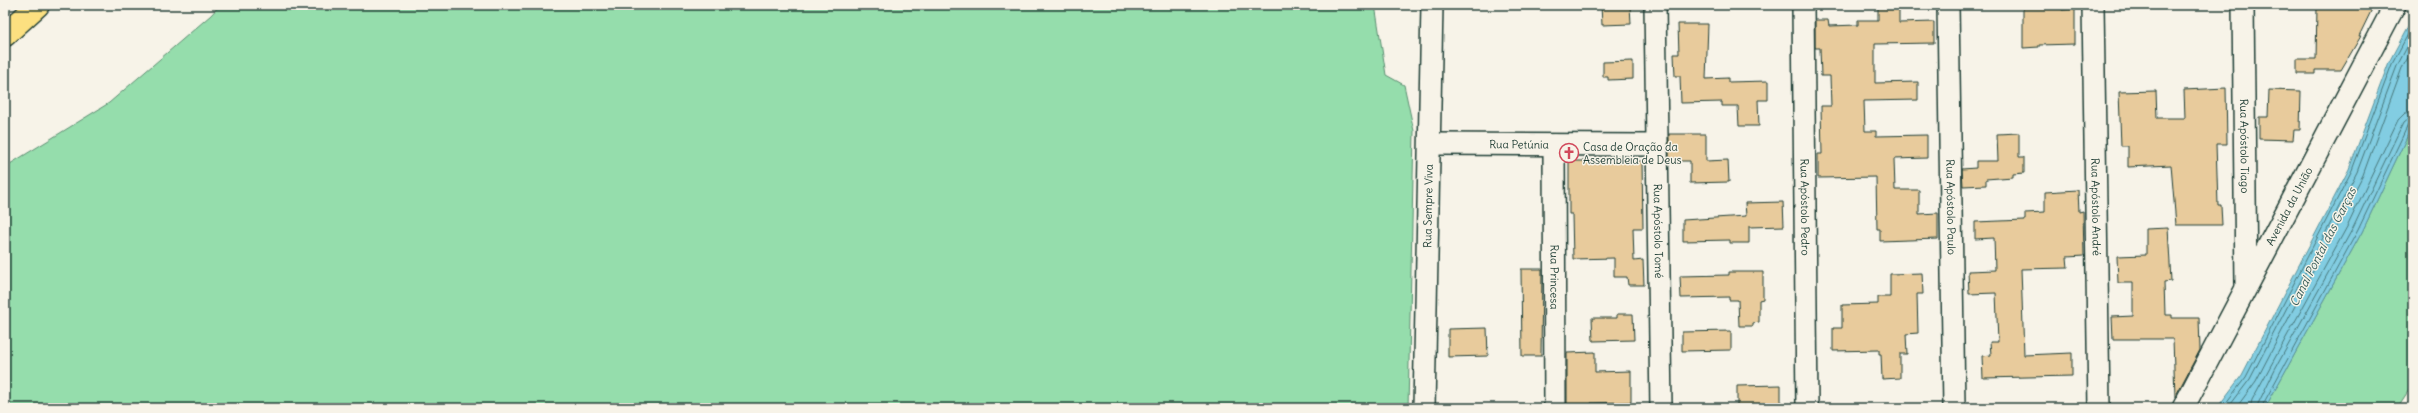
<svg xmlns="http://www.w3.org/2000/svg" width="2418" height="413" font-family="Delius,sans-serif">
<style>
.green{fill:#95ddac;stroke:#5a8d70}
.water{fill:#82cde2;stroke:#5a939c}
.lines{fill:none;stroke-linecap:round;stroke-linejoin:round}
.shore{stroke:#47777a;stroke-width:1}
.building{fill:#e8cb9c;stroke:#1f3d34}
.street-casing{stroke:#1f3d34;stroke-width:24}
.primary-casing{stroke:#1f3d34;stroke-width:25}
.street{stroke:#f7f3e8;stroke-width:21}
.primary{stroke:#fce080;stroke-width:22}
.labels{text-anchor:middle;stroke-width:3;stroke-linejoin:round;paint-order:stroke}
.street-label{font-size:11px;fill:#1f3d34;stroke:#f7f3e8}
.poi-label{font-size:11px;fill:#1f3d34;stroke:#f7f3e8;text-anchor:start}
.water-label{font-size:12px;font-style:italic;fill:#335a57;stroke:#f7f3e8}
</style>
<rect width="100%" height="100%" fill="#f7f3e8"/>
<filter id="ink" filterUnits="userSpaceOnUse"><feTurbulence type="fractalNoise" baseFrequency=".025" numOctaves="2"/><feDisplacementMap in="SourceGraphic" scale="8" xChannelSelector="R" yChannelSelector="G"/><feConvolveMatrix kernelMatrix="1 2 1 2 8 2 1 2 1" color-interpolation-filters="sRGB"/></filter>
<g filter="url(#ink)">
<g class="green">
<polygon points="220,5 1375,5 1386,75 1404,85 1414,131 1408,408 5,408 5,167 109,103 211,15"/>
<polygon points="2413,124 2413,384 2397,408 2265,408 2362,232"/>
</g>
<polygon class="water" points="2413,17 2413,124 2362,232 2265,408 2217,408 2242,375 2349,169 2389,62"/>
<g class="lines">
<g class="shore">
<polyline points="2222,408 2246,377 2352,170 2392,64 2413,25"/>
<polyline points="2228,408 2250,379 2357,172 2397,66 2413,36"/>
<polyline points="2236,408 2256,381 2363,175 2402,68 2413,49"/>
<polyline points="2250,408 2252,400 2270,367 2348,225 2398,120 2405,113 2413,112"/>
<polyline points="2256,408 2275,369 2353,228 2403,123 2408,119 2413,118"/>
<polyline points="2261,408 2358,230 2408,125 2413,123"/>
</g>
</g>
<g class="building">
<polygon points="1601,5 1630,5 1631,24 1602,25"/>
<polygon points="1878,5 1899,5 1899,23 1934,22 1934,43 1875,44 1875,83 1918,82 1918,100 1864,101 1865,131 1876,131 1876,136 1927,135 1927,158 1894,159 1895,190 1919,190 1919,214 1938,213 1938,239 1880,241 1880,229 1877,229 1876,177 1818,178 1818,154 1822,154 1821,106 1831,106 1830,76 1821,76 1820,48 1815,48 1815,20 1828,20 1829,26 1858,25 1858,20 1878,20"/>
<polygon points="2023,5 2061,5 2062,10 2075,9 2075,44 2039,45 2039,47 2023,48"/>
<polygon points="2332,5 2374,5 2359,36 2361,36 2341,70 2315,70 2315,74 2297,74 2297,59 2316,59 2317,7 2332,8"/>
<polygon points="1678,24 1708,24 1706,79 1728,78 1728,82 1768,81 1768,100 1758,100 1759,126 1739,126 1738,106 1722,106 1722,102 1681,103 1680,76 1675,76 1674,54 1679,54"/>
<polygon points="1633,61 1633,79 1608,80 1608,77 1603,77 1603,62"/>
<polygon points="2226,88 2227,144 2216,144 2218,205 2221,205 2222,225 2176,225 2171,165 2128,167 2128,146 2121,146 2119,92 2156,91 2157,118 2185,118 2184,90"/>
<polygon points="2269,90 2301,91 2300,130 2294,130 2293,140 2259,139 2259,117 2268,117"/>
<polygon points="2019,133 2019,157 2024,157 2024,173 2013,174 2013,177 1986,179 1986,185 1963,186 1962,169 1976,168 1976,161 1998,161 1997,134"/>
<polygon points="1669,134 1706,134 1706,161 1728,160 1729,182 1690,183 1690,161 1669,161"/>
<polygon points="1569,161 1642,161 1643,228 1633,228 1634,261 1643,260 1644,285 1628,285 1627,277 1614,277 1614,258 1573,259 1572,214 1569,214"/>
<polygon points="2078,190 2079,212 2083,211 2084,256 2067,257 2068,268 2021,269 2024,355 2072,353 2072,376 1983,378 1982,356 1991,355 1990,342 1998,342 1996,293 1969,294 1968,271 1995,270 1994,238 1975,239 1975,222 2025,220 2025,213 2045,212 2045,192"/>
<polygon points="1783,202 1784,226 1749,227 1749,243 1730,243 1730,240 1683,241 1683,220 1746,216 1745,203"/>
<polygon points="2168,228 2171,281 2164,282 2165,315 2172,315 2172,318 2199,318 2200,350 2175,397 2173,339 2113,339 2112,317 2133,316 2133,283 2118,283 2117,256 2146,255 2146,229"/>
<polygon points="1521,269 1542,269 1541,356 1522,356"/>
<polygon points="1729,272 1763,272 1763,299 1759,300 1759,322 1753,323 1753,326 1739,326 1738,300 1729,300 1729,297 1681,298 1680,276 1729,275"/>
<polygon points="1922,273 1923,294 1917,294 1918,333 1906,334 1907,354 1900,354 1900,378 1882,379 1881,354 1879,354 1879,350 1833,351 1833,328 1842,328 1842,305 1878,304 1878,297 1890,297 1890,274"/>
<polygon points="1617,314 1633,314 1634,340 1593,341 1592,318 1617,318"/>
<polygon points="1487,328 1488,356 1448,357 1448,329"/>
<polygon points="1731,331 1731,350 1682,351 1682,332"/>
<polygon points="1595,352 1595,372 1631,371 1631,402 1591,403 1591,408 1567,408 1567,353"/>
<polygon points="1781,385 1781,406 1737,407 1737,386"/>
</g>
<g class="lines">
<g class="street-casing">
<g id="street">
<path id="s1" d="M 1655,5 L 1661,408"/>
<path id="s2" d="M 1803,5 L 1807,408"/>
<path id="s3" d="M 1948,5 L 1954,408"/>
<path id="s4" d="M 2093,5 L 2099,408"/>
<path id="s5" d="M 2243,5 L 2246,285"/>
<path id="s6" d="M 1430,144 L 1657,145"/>
<path id="s7" d="M 1554,145 L 1555,408"/>
<path id="s8" d="M 1424,408 L 1432,5"/>
<path id="s9" d="M 2183,408 L 2395,5"/>
</g>
</g>
<g class="primary-casing">
<polyline id="primary" points="5,35 38,5"/>
</g>
<use href="#street" class="street"/>
<use href="#primary" class="primary"/>
</g>
</g>
<defs>
<g id="church-ring" transform="scale(1)"><circle r="9.5" fill="#f7f3e8" stroke="#d1495b" stroke-width="1.5"/><path d="M-1.2-6h2.4v3.5h3.3v2.4h-3.3V6h-2.4V-.1h-3.3v-2.4h3.3Z" fill="#d1495b"/></g>
</defs>
<g fill-rule="evenodd">
<use href="#church-ring" x="1569" y="153"/>
</g>
<g class="labels">
<g class="street-label">
<text dy="4" stroke="none"><textPath href="#s6" startOffset="89">Rua Petúnia</textPath></text>
<text dy="4" stroke="none"><textPath href="#s5" startOffset="141">Rua Apóstolo Tiago</textPath></text>
<text dy="4" stroke="none"><textPath href="#s2" startOffset="202">Rua Apóstolo Pedro</textPath></text>
<text dy="4" stroke="none"><textPath href="#s3" startOffset="202">Rua Apóstolo Paulo</textPath></text>
<text dy="4" stroke="none"><textPath href="#s4" startOffset="202">Rua Apóstolo André</textPath></text>
<text dy="4" stroke="none"><textPath href="#s9" startOffset="228">Avenida da União</textPath></text>
<text dy="4" stroke="none"><textPath href="#s8" startOffset="202">Rua Sempre Viva</textPath></text>
<text dy="4" stroke="none"><textPath href="#s1" startOffset="226">Rua Apóstolo Tomé</textPath></text>
<text dy="4" stroke="none"><textPath href="#s7" startOffset="132">Rua Princesa</textPath></text>
</g>
<g class="poi-label">
<text x="1583" y="151">Casa de Oração da<tspan x="1583" dy="13">Assembleia de Deus</tspan></text>
</g>
<g class="water-label">
<text transform="translate(2323 247) rotate(-63)" y="4">Canal Pontal das Garças</text>
</g>
</g>
<rect width="2418" height="413" fill="none" stroke="#f7f3e8" stroke-width="20"/>
<rect x="10" y="10" width="2398" height="393" fill="none" stroke="#1f3d34" stroke-width="1.5" filter="url(#ink)"/>
</svg>
